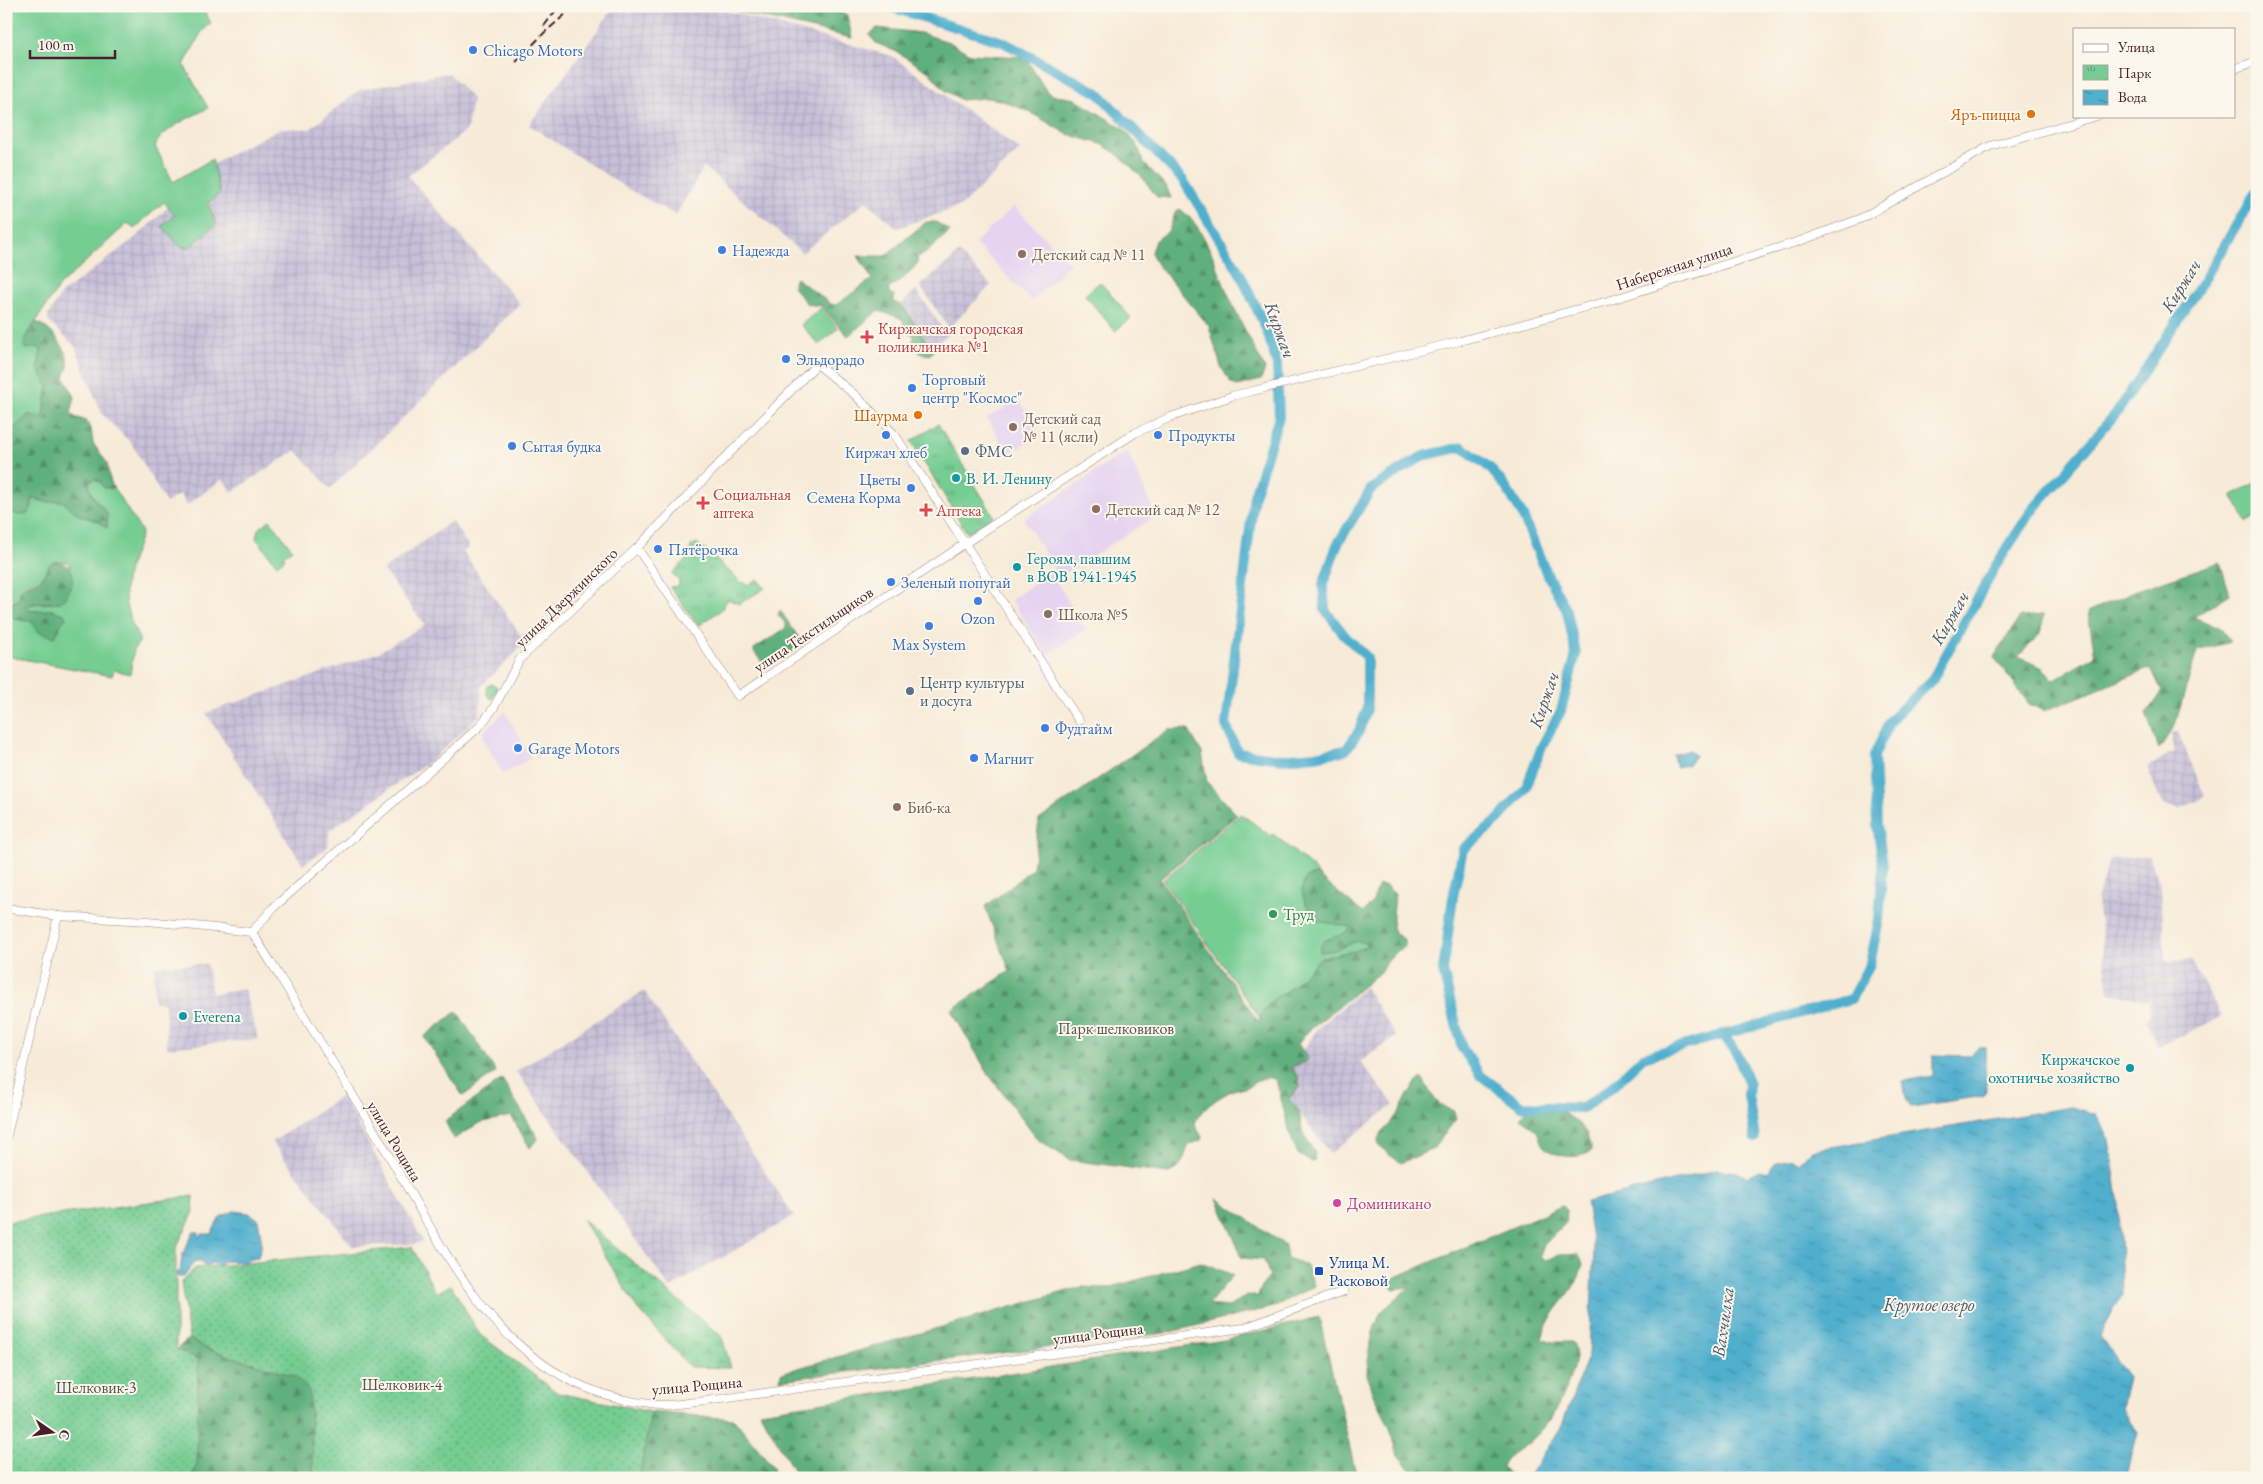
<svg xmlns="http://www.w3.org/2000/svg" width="2263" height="1484" font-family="'EB Garamond',serif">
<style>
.built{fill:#e4d3f1}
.industrial{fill:url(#industrial-grid)}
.grass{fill:#75cd93;stroke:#60765f;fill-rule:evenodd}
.forest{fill:url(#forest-firs);stroke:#556854}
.wetland{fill:url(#wetland-marsh);stroke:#60765f}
.park{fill:url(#park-tufts);stroke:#60765f}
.garden{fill:url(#garden-dots);stroke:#60765f}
.water{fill:url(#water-ripples);stroke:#4c677c}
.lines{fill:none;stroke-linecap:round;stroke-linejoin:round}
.river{stroke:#4fafcd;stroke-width:10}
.minor-casing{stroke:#a08582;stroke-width:9}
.minor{stroke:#fff;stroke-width:8}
.rail{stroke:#4a1f2b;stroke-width:2;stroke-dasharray:8 4;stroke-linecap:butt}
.shop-dot{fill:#3f7fe0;stroke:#fbf7ec;stroke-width:2}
.food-dot{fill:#e8710a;stroke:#fbf7ec;stroke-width:2}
.education-dot{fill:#8d6e63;stroke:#fbf7ec;stroke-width:2}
.health-dot{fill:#e0444e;stroke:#fbf7ec;stroke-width:2}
.service-dot{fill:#5c6f8a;stroke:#fbf7ec;stroke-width:2}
.culture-dot{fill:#0f9aa8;stroke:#fbf7ec;stroke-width:2}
.leisure-dot{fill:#2e9e5b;stroke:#fbf7ec;stroke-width:2}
.hotel-dot{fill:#d1479c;stroke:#fbf7ec;stroke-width:2}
.transit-dot{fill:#1a4fb4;stroke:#fbf7ec;stroke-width:2}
.labels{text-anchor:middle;stroke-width:4;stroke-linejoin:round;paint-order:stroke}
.shop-label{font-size:16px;fill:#366cbe;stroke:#fbf7ec;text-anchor:start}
.food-label{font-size:16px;fill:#c56008;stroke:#fbf7ec;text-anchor:end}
.education-label{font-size:16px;fill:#785e54;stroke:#fbf7ec;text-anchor:start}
.street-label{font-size:16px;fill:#4a1f2b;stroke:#fbf7ec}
.health-label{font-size:16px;fill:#be3a42;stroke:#fbf7ec;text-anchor:start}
.service-label{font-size:16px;fill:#4e5e75;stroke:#fbf7ec;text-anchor:start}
.culture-label{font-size:16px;fill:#0d838f;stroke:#fbf7ec;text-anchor:start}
.leisure-label{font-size:16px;fill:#27864d;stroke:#fbf7ec;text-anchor:start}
.park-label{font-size:16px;fill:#57534a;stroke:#fbf7ec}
.hotel-label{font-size:16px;fill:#b23c85;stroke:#fbf7ec;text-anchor:start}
.transit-label{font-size:16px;fill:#164399;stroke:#fbf7ec;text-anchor:start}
.water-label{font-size:18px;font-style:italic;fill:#4c596c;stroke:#fbf7ec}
</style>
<defs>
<pattern id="industrial-grid" width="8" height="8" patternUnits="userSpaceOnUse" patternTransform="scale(1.25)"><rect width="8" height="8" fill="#c6c0d9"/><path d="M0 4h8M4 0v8" fill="none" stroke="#aca5ba"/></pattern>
<pattern id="forest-firs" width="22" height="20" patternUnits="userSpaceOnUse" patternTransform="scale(1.25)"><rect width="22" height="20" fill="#60b07d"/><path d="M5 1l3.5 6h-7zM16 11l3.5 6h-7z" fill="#518f67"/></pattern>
<pattern id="wetland-marsh" width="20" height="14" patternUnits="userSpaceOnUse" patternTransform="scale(1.25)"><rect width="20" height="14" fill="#75cd93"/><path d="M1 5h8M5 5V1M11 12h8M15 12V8" fill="none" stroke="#62a678"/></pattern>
<pattern id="park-tufts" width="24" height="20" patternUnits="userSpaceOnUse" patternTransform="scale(1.25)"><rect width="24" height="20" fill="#75cd93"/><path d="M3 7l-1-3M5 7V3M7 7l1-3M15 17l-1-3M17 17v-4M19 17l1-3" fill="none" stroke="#62a678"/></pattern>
<pattern id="garden-dots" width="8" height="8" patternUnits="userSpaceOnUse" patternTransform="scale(1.25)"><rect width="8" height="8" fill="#75cd93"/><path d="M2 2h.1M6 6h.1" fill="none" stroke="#62a678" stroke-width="1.8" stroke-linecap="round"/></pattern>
<pattern id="water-ripples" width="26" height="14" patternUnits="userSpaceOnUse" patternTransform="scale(1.25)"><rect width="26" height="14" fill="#4fafcd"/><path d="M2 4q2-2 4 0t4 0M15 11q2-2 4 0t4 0" fill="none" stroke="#448ea7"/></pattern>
</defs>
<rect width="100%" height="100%" fill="#fbf7ec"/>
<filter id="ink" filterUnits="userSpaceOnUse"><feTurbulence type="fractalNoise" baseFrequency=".02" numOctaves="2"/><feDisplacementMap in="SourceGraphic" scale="10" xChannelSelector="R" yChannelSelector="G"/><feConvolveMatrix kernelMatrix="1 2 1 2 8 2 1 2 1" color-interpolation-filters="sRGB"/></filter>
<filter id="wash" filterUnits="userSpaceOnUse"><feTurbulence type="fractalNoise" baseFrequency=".0096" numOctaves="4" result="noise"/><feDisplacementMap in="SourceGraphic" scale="20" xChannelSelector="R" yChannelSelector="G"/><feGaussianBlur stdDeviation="1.12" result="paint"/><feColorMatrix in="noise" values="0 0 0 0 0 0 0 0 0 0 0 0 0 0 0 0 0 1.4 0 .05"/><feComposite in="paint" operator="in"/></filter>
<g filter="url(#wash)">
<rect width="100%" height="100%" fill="#f7ebd8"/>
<g class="built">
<polygon points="1014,206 1070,264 1031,301 975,243"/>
<polygon points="1019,400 1040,436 1008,454 987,418"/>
<polygon points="1127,451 1156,516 1059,577 1024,519"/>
<polygon points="1051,573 1086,630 1046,655 1011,599"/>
<polygon points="505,711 531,758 503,774 483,738 484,731"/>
</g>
<g class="industrial">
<polygon points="615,6 709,6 892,56 1020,150 961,206 897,228 866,201 802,253 704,167 676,215 628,189 529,125"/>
<polygon points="449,73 472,99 467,130 408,176 520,304 330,489 296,450 232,492 223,479 187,505 180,494 166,503 132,444 102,414 75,346 48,321 48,316 61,294 136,237 219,160 281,128 310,129 359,90"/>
<polygon points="959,253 991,285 949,328 920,286"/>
<polygon points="916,290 947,335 932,348 902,303"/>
<polygon points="452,521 469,547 463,552 526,643 481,686 480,715 433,759 329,831 328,847 303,865 206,713 375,654 425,625 383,570"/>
<polygon points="2178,732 2205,796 2180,810 2162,804 2147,767 2175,751 2171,734"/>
<polygon points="2149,855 2161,888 2165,961 2191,960 2221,1017 2158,1047 2146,1020 2150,1015 2149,1001 2109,993 2097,900 2109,860"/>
<polygon points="207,964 212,994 244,989 258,1039 167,1048 165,1002 154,1002 155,966"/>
<polygon points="1365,987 1396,1036 1360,1062 1394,1104 1330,1154 1290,1100 1290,1072 1317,1029"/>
<polygon points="644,991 794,1216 670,1288 516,1071"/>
<polygon points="342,1096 423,1241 416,1244 352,1246 272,1142"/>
</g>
<g class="grass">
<path d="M 6,6 L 213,6 L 205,12 L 211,23 L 201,33 L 184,65 L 208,108 C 192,117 163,128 155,146 L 173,182 L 212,159 L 220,193 L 208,204 L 216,224 L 190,247 L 181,247 L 162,226 L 175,215 L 164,202 L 134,229 L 128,223 L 59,286 L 35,323 L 39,347 L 41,350 L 38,368 L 48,386 L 43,417 L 28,415 L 6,436 Z"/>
<polygon points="1100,282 1131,318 1115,331 1085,295"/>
<polygon points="821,308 838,328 819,345 801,325"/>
<path d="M 95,479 L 110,489 L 113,487 L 142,532 C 125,582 115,591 140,641 L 134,649 L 130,674 L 114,670 L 112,676 L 6,656 L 6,494 L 32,508 L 32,499 L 47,502 L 62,501 L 81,516 L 98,521 L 107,528 C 112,509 88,501 89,482 ZM 54,562 L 66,562 L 70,565 L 60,602 C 50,605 38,602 28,605 L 27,609 L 30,611 L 52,610 L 65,618 L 60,625 L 59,631 L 39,632 L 33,622 L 16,619 L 12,603 L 18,600 L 25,586 L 43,578 L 47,568 Z"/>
<polygon points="2257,482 2257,517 2247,522 2232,495"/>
<polygon points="270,520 292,549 283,556 285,559 277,565 256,538 258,529"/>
<polygon points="491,684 496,686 497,689 492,699 487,695 487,686"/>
<polygon points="1241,814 1271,836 1273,834 1311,866 1321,879 1396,948 1284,1052 1163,880"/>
</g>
<g class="forest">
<polygon points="725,6 820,6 847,15 852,38 740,12"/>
<polygon points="877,28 921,33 949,42 970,54 1021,57 1027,60 1047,92 1052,95 1075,99 1124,129 1137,145 1144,163 1166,186 1171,198 1157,197 1142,177 1117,154 1101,144 1067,134 1028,111 1000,100 987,98 961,100 945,90 929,72 897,52 876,43 869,35"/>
<path d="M 1180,209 C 1206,228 1215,264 1227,292 C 1238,318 1252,343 1265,369 L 1261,380 L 1237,386 L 1231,383 L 1221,367 L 1209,326 L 1156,263 L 1151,252 L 1155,241 L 1169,231 L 1175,212 Z"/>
<polygon points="926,222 936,222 950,231 926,253 917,257 918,263 904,278 888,289 890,294 894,295 894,302 903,306 933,351 930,355 920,353 912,342 914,338 913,334 905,333 902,330 904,321 898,317 878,311 848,336 821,306 807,304 794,288 793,283 796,278 831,304 836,305 872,279 858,256 885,256"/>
<path d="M 36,322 C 50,327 70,350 68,366 C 68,370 65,373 64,377 L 75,397 L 71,413 L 75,417 L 86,421 L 91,428 L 93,443 L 107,463 L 109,476 L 113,487 L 104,488 L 100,481 L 95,479 L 89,482 C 88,497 101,503 107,514 L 107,528 L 98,521 L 81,516 L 62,501 L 47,502 L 33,498 L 29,513 C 20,516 11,516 7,506 L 6,436 L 28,415 L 43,417 L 48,386 L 38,368 L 41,350 L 38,347 L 27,349 L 24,347 L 28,332 Z"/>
<path d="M 54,562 C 79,563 75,582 65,599 C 53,607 37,599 27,607 L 30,611 L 52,610 L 64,614 L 66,618 L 60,625 L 55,637 L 39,632 L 32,622 L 16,619 L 7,613 L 13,603 L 18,600 L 21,589 L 40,581 L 50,564 Z"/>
<polygon points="2220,562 2230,594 2194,617 2222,629 2230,642 2197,651 2175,725 2159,749 2146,714 2162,691 2151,668 2044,711 2029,704 1994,657 2020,617 2043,615 2042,631 2018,657 2043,668 2053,680 2095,656 2088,612 2134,591"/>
<polygon points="780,610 803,644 766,667 754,652 754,649 786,628 786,624 778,615"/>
<path d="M 1188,729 L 1202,753 L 1207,782 L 1237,815 L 1160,879 L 1258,1021 L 1270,1002 L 1293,986 L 1321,957 L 1354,951 L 1365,947 L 1366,944 L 1358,941 L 1332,951 L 1320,952 C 1318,935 1342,940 1351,927 L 1318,921 C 1308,907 1295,893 1307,877 L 1317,875 L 1363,913 L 1372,903 L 1379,885 L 1386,886 L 1395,894 L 1392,928 L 1395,933 L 1405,940 L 1405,946 L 1392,955 L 1379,973 L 1307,1032 L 1298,1044 L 1308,1058 L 1305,1062 L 1293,1066 L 1292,1069 L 1298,1077 L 1300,1086 L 1289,1099 L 1299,1111 L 1303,1134 L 1315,1153 L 1314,1161 L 1311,1162 L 1298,1154 L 1291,1137 L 1276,1080 C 1265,1074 1257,1081 1248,1087 C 1244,1089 1240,1088 1236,1089 C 1223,1094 1196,1111 1195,1125 L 1202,1137 L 1201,1140 L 1189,1145 C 1183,1157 1184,1168 1168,1173 L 1070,1160 L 1038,1140 L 989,1075 L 951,1010 L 1010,971 L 985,907 L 1033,868 L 1039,820 L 1168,730 Z"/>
<polygon points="457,1011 496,1072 463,1096 424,1037"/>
<polygon points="502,1079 538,1138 530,1148 511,1116 479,1123 454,1139 445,1121"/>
<path d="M 1420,1079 L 1423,1079 C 1431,1095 1437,1106 1454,1111 L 1456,1119 L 1433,1149 L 1401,1163 C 1361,1136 1382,1139 1399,1112 C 1406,1100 1410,1088 1420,1079 Z"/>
<path d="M 1528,1109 C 1538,1111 1550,1110 1560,1112 C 1574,1116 1593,1135 1591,1150 C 1581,1161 1555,1157 1544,1147 C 1540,1143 1540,1135 1536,1130 C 1532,1125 1525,1122 1520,1118 Z"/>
<polygon points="1217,1198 1285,1245 1287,1258 1307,1265 1314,1286 1273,1307 1166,1333 780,1380 781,1373 1081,1287 1108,1288 1201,1262 1233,1275 1208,1305 1229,1307 1247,1295 1258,1296 1262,1286 1270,1276 1264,1260 1242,1258"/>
<path d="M 1562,1206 L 1567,1210 L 1566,1223 L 1544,1245 L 1540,1256 L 1545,1260 L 1560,1255 L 1579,1254 L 1583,1265 C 1577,1293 1549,1309 1542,1338 L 1553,1342 L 1572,1342 C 1584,1355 1560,1403 1551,1418 C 1546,1426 1538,1434 1531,1441 C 1521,1451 1506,1453 1502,1467 L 1512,1478 L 1417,1478 L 1398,1455 L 1389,1425 L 1372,1393 L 1367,1374 L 1368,1355 L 1374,1329 L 1381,1312 L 1409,1287 L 1393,1289 L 1390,1284 L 1394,1278 Z"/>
<polygon points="1319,1317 1357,1478 798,1478 760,1412 1225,1340"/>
<polygon points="189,1338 207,1349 295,1376 309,1390 314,1478 192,1478 197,1464 198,1360 176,1350"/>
<polygon points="651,1412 734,1419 773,1467 775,1478 639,1478"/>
</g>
<polygon class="wetland" points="582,1219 722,1337 731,1368 690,1367 637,1308"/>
<g class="park">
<polygon points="938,424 994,516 967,533 911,441"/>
<polygon points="697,543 741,582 748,585 757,579 765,588 739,604 728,599 721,610 700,625 695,622 670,587 679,586 679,581 672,573 689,557 691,546"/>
</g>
<g class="garden">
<polygon points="193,1196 194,1212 176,1248 176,1349 198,1359 197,1464 192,1478 6,1478 6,1222"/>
<polygon points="412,1247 436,1293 451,1285 480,1335 558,1393 651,1412 639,1478 314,1478 309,1390 295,1376 207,1349 189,1338 181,1282 195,1268"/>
</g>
<g class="water">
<polygon points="1690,750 1695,756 1687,765 1676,767 1673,755"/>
<polygon points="1978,1047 1985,1048 1986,1090 1983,1096 1911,1107 1906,1099 1903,1081 1933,1076 1933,1055 1970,1056"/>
<polygon points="2071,1107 2096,1114 2109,1140 2119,1204 2122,1295 2100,1336 2128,1377 2121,1409 2138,1432 2126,1478 1527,1478 1560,1430 1589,1354 1594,1250 1586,1202 1717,1170 1737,1172 1747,1177 1759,1171 1767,1173 1774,1164 1792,1159 1798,1163 1812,1150"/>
<polygon points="234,1211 249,1213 258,1219 262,1244 258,1257 244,1262 223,1261 219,1266 213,1263 204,1266 201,1261 195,1261 184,1277 178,1277 177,1272 180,1272 182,1256 193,1232 199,1232 199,1238 202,1234 211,1234 220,1217"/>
</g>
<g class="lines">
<g class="river">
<polyline points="887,6 1003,42 1098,93 1183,180 1240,273 1267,331 1277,365 1279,417 1254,496 1226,725 1238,753 1282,759 1315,756 1346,750 1359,731 1367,709 1367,657 1346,637 1325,610 1323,585 1337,545 1371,489 1423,456 1462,447 1490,468 1505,486 1522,514 1545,570 1567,611 1576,654 1561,711 1542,746 1526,788 1495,823 1463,849 1453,897 1443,971 1462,1048 1480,1075 1522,1106 1583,1108 1612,1087 1643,1057 1851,999 1870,964 1879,920 1883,865 1877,824 1874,756 1890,720 1932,680 1995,567 2030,513 2118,411 2204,280 2257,190"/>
<polyline points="1723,1034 1738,1056 1749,1084 1748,1095 1755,1138"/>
</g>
</g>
</g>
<g filter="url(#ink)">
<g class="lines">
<g class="minor-casing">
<g id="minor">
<polyline points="2234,69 2257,61"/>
<polyline points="637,548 738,696 973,538 1135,433 1171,417 1232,396 1460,341 1608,301 1797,242 1860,219 1990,146 2097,116"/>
<polyline points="6,908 58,916 148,921 252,932"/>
<path d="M 252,932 C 298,1006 344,1079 388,1154 C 454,1266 504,1385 649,1404 C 664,1407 682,1403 698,1402 L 1244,1328 L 1344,1291"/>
<polyline points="252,932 274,907 479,727 493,709 520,659 637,548 817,364 855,395 895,435 1079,721"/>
<polyline points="6,1139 58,916"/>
</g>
</g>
<use href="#minor" class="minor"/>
<g class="rail">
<polyline points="544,26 559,6"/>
<polyline points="516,62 544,33 575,6"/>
</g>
</g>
</g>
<g class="shop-dot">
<circle cx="473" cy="50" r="5"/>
<circle cx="722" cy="250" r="5"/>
<circle cx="786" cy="359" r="5"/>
<circle cx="912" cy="388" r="5"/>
<circle cx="886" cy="435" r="5"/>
<circle cx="1158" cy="435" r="5"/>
<circle cx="512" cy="446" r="5"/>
<circle cx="911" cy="488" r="5"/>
<circle cx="658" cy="549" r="5"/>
<circle cx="891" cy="582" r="5"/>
<circle cx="978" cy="601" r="5"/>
<circle cx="929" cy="626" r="5"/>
<circle cx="1045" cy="728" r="5"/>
<circle cx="518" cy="748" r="5"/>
<circle cx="974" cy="758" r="5"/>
</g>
<g class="food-dot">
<circle cx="2031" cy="114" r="5"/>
<circle cx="918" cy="415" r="5"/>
</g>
<g class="education-dot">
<circle cx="1022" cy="254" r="5"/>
<circle cx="1013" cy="427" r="5"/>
<circle cx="1096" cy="509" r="5"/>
<circle cx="1048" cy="614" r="5"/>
<circle cx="897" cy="807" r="5"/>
</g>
<g class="health-dot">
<path d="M864.5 329.5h5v5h5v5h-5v5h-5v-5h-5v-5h5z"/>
<path d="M700.5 495.5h5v5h5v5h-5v5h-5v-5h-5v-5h5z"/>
<path d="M923.5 502.5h5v5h5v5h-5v5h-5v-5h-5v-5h5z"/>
</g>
<g class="service-dot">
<circle cx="965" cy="451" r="5"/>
<circle cx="910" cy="691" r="5"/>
</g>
<g class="culture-dot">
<circle cx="956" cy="478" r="5"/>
<circle cx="1017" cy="567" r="5"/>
<circle cx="183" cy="1016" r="5"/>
<circle cx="2130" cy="1068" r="5"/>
</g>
<circle class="leisure-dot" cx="1273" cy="914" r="5"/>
<circle class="hotel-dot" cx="1337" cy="1203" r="5"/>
<rect class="transit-dot" x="1314" y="1266" width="10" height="10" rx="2.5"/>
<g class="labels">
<g class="shop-label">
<text x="483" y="56">Chicago Motors</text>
<text x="732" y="256">Надежда</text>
<text x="796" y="365">Эльдорадо</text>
<text x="922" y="385">Торговый<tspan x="922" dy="18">центр "Космос"</tspan></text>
<text x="1168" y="441">Продукты</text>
<text x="522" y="452">Сытая будка</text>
<text x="886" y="458" text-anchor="middle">Киржач хлеб</text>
<text x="901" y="485" text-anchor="end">Цветы<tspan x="901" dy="18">Семена Корма</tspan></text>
<text x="668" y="555">Пятёрочка</text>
<text x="901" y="588">Зеленый попугай</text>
<text x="978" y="624" text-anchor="middle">Ozon</text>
<text x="929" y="650" text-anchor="middle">Max System</text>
<text x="1055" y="734">Фудтайм</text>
<text x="528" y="754">Garage Motors</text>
<text x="984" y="764">Магнит</text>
</g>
<g class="food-label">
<text x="2021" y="120">Яръ-пицца</text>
<text x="908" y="421">Шаурма</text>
</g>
<g class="education-label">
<text x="1032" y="260">Детский сад № 11</text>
<text x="1023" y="424">Детский сад<tspan x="1023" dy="18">№ 11 (ясли)</tspan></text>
<text x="1106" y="515">Детский сад № 12</text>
<text x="1058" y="620">Школа №5</text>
<text x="907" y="813">Биб-ка</text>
</g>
<g class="street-label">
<text transform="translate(1674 266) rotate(-18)" y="6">Набережная улица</text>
<text transform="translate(566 597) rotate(-44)" y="6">улица Дзержинского</text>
<text transform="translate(813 629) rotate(-34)" y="6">улица Текстильщиков</text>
<text transform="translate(395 1141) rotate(59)" y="6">улица Рощина</text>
<text transform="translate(1098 1333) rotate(-7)" y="6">улица Рощина</text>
<text transform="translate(697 1385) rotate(-5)" y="6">улица Рощина</text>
</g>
<g class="health-label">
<text x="878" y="334">Киржачская городская<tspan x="878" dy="18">поликлиника №1</tspan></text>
<text x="713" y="500">Социальная<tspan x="713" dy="18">аптека</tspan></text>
<text x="936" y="516">Аптека</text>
</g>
<g class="service-label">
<text x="975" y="457">ФМС</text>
<text x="920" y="688">Центр культуры<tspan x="920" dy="18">и досуга</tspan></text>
</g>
<g class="culture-label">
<text x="966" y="484">В. И. Ленину</text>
<text x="1027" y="564">Героям, павшим<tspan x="1027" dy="18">в ВОВ 1941-1945</tspan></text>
<text x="193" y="1022">Everena</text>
<text x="2120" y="1065" text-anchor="end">Киржачское<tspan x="2120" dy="18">охотничье хозяйство</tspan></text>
</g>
<g class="leisure-label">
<text x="1283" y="920">Труд</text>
</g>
<g class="park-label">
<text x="1116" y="1034">Парк шелковиков</text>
<text x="402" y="1390">Шелковик-4</text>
<text x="96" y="1393">Шелковик-3</text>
</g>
<g class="hotel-label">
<text x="1347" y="1209">Доминикано</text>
</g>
<g class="transit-label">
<text x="1329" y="1268">Улица М.<tspan x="1329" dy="18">Расковой</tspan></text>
</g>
<g class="water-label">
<text transform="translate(2181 286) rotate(-58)" y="6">Киржач</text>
<text transform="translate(1280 330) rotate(70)" y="6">Киржач</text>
<text transform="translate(1950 618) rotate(-60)" y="6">Киржач</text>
<text transform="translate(1544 700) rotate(-71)" y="6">Киржач</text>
<text x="1929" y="1311">Крутое озеро</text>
<text transform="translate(1723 1322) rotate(-82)" y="6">Вахчилка</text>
</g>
</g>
<rect width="2263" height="1484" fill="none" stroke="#fbf7ec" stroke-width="25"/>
<rect x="2073" y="28" width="162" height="90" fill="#fbf7ec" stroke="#b4a19f"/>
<rect x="2083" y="44" width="25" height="8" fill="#ffffff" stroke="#b4a19f"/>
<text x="2118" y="52" font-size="15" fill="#4a1f2b">Улица</text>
<rect x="2083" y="65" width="25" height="15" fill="url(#park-tufts)" stroke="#b4a19f"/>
<text x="2118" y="78" font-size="15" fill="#4a1f2b">Парк</text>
<rect x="2083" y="90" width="25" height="15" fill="url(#water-ripples)" stroke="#b4a19f"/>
<text x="2118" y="102" font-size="15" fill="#4a1f2b">Вода</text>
<g transform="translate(52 1432) rotate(103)" stroke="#fbf7ec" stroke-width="4" paint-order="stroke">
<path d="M0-4L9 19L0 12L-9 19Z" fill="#4a1f2b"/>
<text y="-8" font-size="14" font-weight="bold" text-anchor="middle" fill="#4a1f2b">С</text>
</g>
<path d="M30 50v8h85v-8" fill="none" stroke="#4a1f2b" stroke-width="2.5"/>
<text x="38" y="50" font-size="15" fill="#4a1f2b" stroke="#fbf7ec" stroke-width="4" paint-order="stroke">100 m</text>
</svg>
